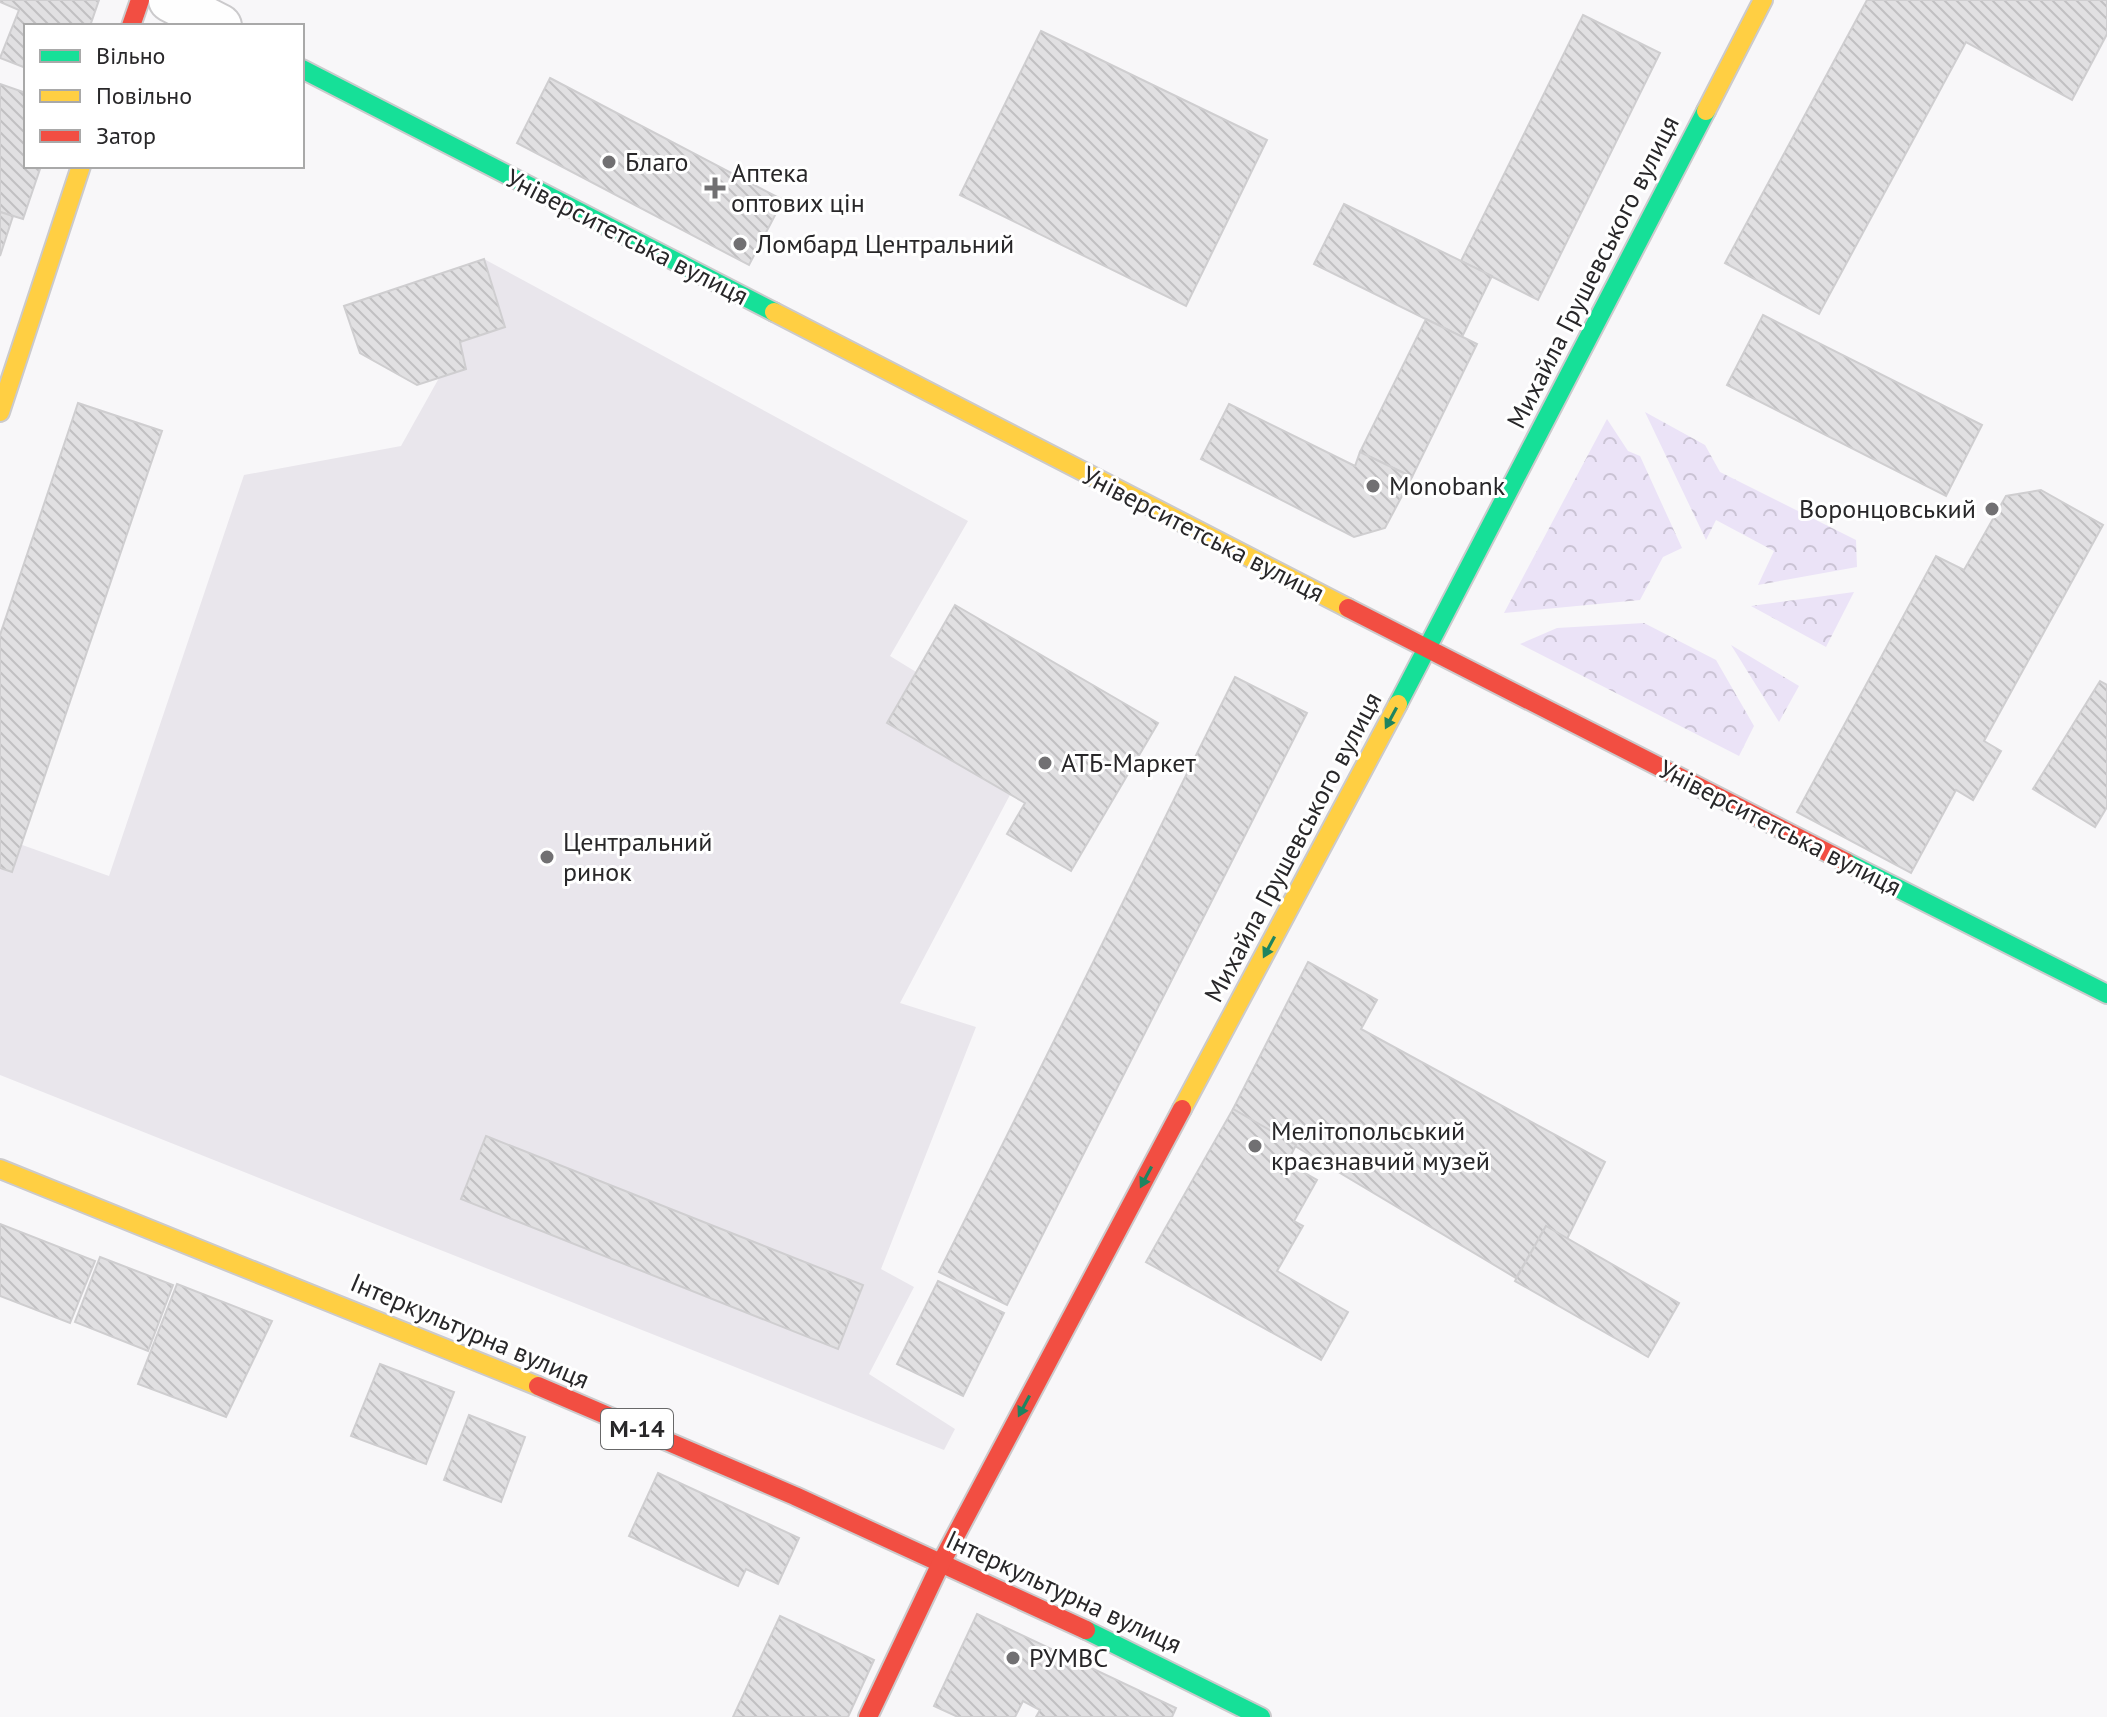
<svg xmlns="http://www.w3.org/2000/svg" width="2107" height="1717" font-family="'PT Sans',sans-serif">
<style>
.built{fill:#e9e6ec}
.forest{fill:url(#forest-crowns)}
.building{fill:url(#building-back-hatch);stroke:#cfced0;stroke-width:2}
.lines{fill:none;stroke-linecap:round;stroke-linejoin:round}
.street-casing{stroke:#cbcacc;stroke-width:46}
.fast-casing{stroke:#cbcacc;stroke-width:22}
.slow-casing{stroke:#cbcacc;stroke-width:22}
.jam-casing{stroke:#cbcacc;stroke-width:22}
.street{stroke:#fefefe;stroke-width:42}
.fast{stroke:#16e098;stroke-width:18}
.slow{stroke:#ffcf43;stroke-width:18}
.jam{stroke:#f24e42;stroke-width:18}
.oneway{fill:#1f8460}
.poi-dot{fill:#717072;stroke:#fff;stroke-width:3}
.labels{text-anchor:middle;stroke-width:6;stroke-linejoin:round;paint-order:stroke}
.shield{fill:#fff;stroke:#686869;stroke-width:2}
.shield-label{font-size:24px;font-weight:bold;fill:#282729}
.poi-label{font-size:26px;fill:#282729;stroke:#fff;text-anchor:start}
.street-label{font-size:26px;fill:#282729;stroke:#fff}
</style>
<defs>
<pattern id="forest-crowns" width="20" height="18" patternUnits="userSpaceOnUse" patternTransform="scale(2)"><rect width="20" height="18" fill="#ebe3f7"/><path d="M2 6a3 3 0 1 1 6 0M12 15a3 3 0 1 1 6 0" fill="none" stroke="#cac3d4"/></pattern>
<pattern id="building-back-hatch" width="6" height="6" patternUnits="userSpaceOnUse" patternTransform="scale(2)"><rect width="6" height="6" fill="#e1e0e2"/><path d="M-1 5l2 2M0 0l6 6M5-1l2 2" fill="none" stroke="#c1c0c2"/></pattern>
</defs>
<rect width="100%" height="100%" fill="#f8f7f9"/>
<polygon class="built" points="484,259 968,521 890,656 996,721 1020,776 900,1003 976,1027 881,1269 914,1287 869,1374 955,1429 944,1450 0,1075 0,837 109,876 244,475 401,446 439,378 466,369 460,342 505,327"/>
<g class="forest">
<polygon points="1645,412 1705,445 1720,472 1856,540 1857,567 1758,585 1774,551 1716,520 1706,540"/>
<polygon points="1607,419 1628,451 1640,456 1682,548 1663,557 1640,600 1504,613"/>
<polygon points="1854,592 1826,647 1751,606"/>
<polygon points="1644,623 1716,660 1754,726 1739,756 1520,644 1557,628"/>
<polygon points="1731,645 1799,686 1779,722"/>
</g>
<g class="building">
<polygon points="0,0 99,0 90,26 26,26 26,68 0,58 19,10 0,2"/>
<polygon points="1867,0 2107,0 2107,34 2072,100 1966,42 1819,314 1725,263"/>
<polygon points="1583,15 1660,53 1538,300 1461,261"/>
<polygon points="1041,31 1267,140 1186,306 960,195"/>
<polygon points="550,78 783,200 749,265 517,143"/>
<polygon points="0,84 26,93 26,166 41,166 23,219 0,212"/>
<polygon points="1344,204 1492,276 1462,337 1314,264"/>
<polygon points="0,212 13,216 0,256"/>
<polygon points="484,259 505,327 460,342 466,369 417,385 360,353 344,306"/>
<polygon points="1763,315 1982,425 1946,496 1727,385"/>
<polygon points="1426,319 1477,344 1412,477 1360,452"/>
<polygon points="78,403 162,431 12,872 0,868 0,635"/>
<polygon points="1229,404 1355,466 1360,452 1412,477 1385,528 1354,537 1201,459"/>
<polygon points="2041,490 2103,525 1984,741 2001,751 1973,800 1956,790 1911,873 1797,812 1936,556 1964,570 2006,496"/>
<polygon points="955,605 1158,723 1071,871 1007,834 1025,803 887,723"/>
<polygon points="1235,677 1307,713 1007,1305 939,1272"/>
<polygon points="2100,681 2107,685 2107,807 2095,827 2033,789"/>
<polygon points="1308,962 1377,1000 1361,1029 1605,1162 1567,1239 1546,1226 1516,1278 1233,1109"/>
<polygon points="1233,1109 1296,1145 1287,1163 1317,1180 1294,1221 1303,1226 1277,1271 1348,1312 1321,1360 1146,1262"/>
<polygon points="486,1136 863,1285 838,1349 461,1199"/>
<polygon points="0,1224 95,1261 70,1323 0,1296"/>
<polygon points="1546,1226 1679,1303 1648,1357 1515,1281"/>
<polygon points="100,1257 173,1285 148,1351 75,1322"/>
<polygon points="938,1281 1004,1313 963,1396 897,1364"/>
<polygon points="177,1284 272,1321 226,1417 138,1384"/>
<polygon points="380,1364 454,1392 426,1464 351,1436"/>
<polygon points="469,1415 525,1437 501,1502 444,1480"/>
<polygon points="658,1473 799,1538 778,1584 746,1569 738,1586 629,1536"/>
<polygon points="977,1614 1176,1708 1172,1717 1036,1717 1040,1710 1023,1701 1015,1717 958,1717 934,1706"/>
<polygon points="780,1616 874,1660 848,1717 733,1717"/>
</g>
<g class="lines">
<g class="street-casing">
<polyline id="street" points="170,0 220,26"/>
</g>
<g class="fast-casing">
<g id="fast">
<polyline points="302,69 774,312"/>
<polyline points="1398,704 1706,111"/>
<polyline points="1846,862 2107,994"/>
<polyline points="1086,1630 1261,1717"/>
</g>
</g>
<g class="slow-casing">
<g id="slow">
<polyline points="1706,111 1763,0"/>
<polyline points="774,312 1348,608"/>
<polyline points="0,412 81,166"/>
<polyline points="1182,1109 1398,704"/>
<polyline points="0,1169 538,1386"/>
</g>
</g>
<g class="jam-casing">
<g id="jam">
<polyline points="131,26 140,0"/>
<polyline points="1348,608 1846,862"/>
<polyline points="538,1386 795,1496 1086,1630"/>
<polyline points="868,1717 941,1563 1182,1109"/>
</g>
</g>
<use href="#street" class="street"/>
<use href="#fast" class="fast"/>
<use href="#slow" class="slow"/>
<use href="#jam" class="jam"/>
</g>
<defs><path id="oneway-solid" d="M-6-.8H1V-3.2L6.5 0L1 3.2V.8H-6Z" transform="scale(2)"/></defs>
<g class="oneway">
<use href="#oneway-solid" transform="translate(1391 718) rotate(118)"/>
<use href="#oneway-solid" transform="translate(1269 947) rotate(118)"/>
<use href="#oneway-solid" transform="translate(1146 1177) rotate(118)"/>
<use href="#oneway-solid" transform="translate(1024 1406) rotate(118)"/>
</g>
<g class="poi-dot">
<circle cx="609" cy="162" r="8"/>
<path d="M711 176h8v8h8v8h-8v8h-8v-8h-8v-8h8z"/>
<circle cx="740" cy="244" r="8"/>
<circle cx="1373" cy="486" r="8"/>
<circle cx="1992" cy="509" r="8"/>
<circle cx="1045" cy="763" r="8"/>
<circle cx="547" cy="857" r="8"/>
<circle cx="1255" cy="1146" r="8"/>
<circle cx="1013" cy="1658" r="8"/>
</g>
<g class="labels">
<rect class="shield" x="601" y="1409" width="72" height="40" rx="6"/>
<g class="shield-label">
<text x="637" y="1437">М-14</text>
</g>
<g class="poi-label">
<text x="625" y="171">Благо</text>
<text x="731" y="182">Аптека<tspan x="731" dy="30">оптових цін</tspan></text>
<text x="756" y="253">Ломбард Центральний</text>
<text x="1389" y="495">Monobank</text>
<text x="1976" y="518" text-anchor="end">Воронцовський</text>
<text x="1061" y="772">АТБ-Маркет</text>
<text x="563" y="851">Центральний<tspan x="563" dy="30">ринок</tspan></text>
<text x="1271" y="1140">Мелітопольський<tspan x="1271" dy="30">краєзнавчий музей</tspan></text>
<text x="1029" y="1667">РУМВC</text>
</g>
<g class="street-label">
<text transform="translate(627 237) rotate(27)" y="9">Університетська вулиця</text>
<text transform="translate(1593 272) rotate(-63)" y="9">Михайла Грушевського вулиця</text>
<text transform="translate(1203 534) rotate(27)" y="9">Університетська вулиця</text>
<text transform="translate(1780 828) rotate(27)" y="9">Університетська вулиця</text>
<text transform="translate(1293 847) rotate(-62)" y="9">Михайла Грушевського вулиця</text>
<text transform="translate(470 1331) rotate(23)" y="9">Інтеркультурна вулиця</text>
<text transform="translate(1064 1592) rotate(25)" y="9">Інтеркультурна вулиця</text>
</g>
</g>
<rect x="24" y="24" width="280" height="144" fill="#ffffff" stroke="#a9a9a9" stroke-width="2"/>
<rect x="40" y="50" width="40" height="12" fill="#16e098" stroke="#a9a9a9" stroke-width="2"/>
<text x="96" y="64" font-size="24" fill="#282729">Вільно</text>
<rect x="40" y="90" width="40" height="12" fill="#ffcf43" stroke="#a9a9a9" stroke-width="2"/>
<text x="96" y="104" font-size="24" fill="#282729">Повільно</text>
<rect x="40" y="130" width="40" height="12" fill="#f24e42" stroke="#a9a9a9" stroke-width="2"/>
<text x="96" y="144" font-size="24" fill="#282729">Затор</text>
</svg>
